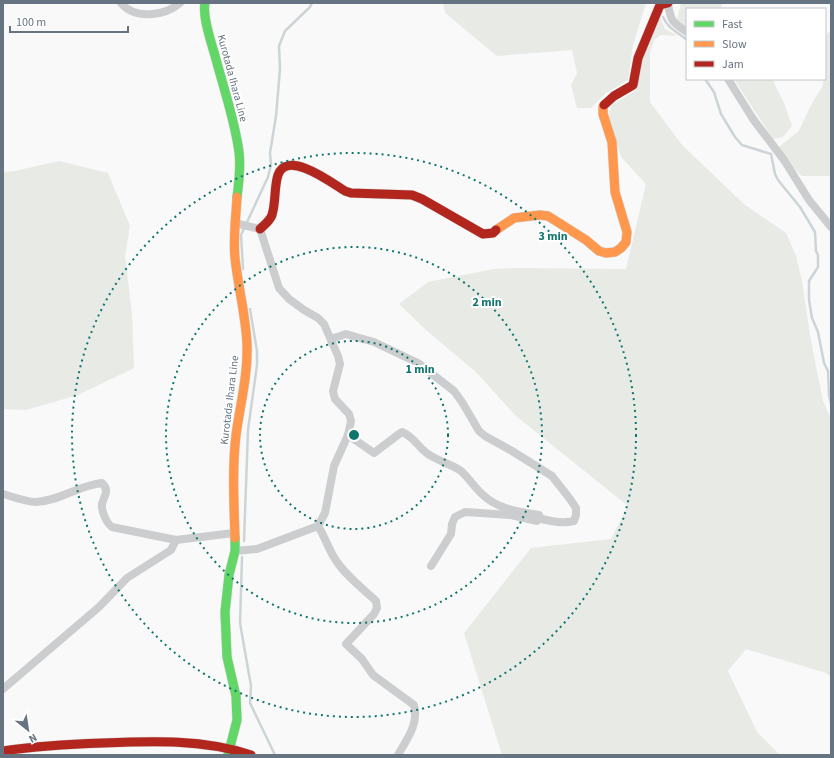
<svg xmlns="http://www.w3.org/2000/svg" width="834" height="758" font-family="'Source Sans 3',sans-serif">
<style>
.green{fill:#e8eae6}
.lines{fill:none;stroke-linecap:round;stroke-linejoin:round}
.stream{stroke:#cdd4d7;stroke-width:2.5}
.fast-casing{stroke:#d5d6d7;stroke-width:10}
.slow-casing{stroke:#d5d6d7;stroke-width:10}
.jam-casing{stroke:#d5d6d7;stroke-width:10}
.street{stroke:#cccdce;stroke-width:8}
.fast{stroke:#63d668;stroke-width:9}
.slow{stroke:#ff974d;stroke-width:9}
.jam{stroke:#b3261e;stroke-width:9}
.ring{fill:none;stroke:#0f766e;stroke-width:2;stroke-dasharray:2 4}
.labels{text-anchor:middle;stroke-width:4;stroke-linejoin:round;paint-order:stroke}
.street-label{font-size:11px;fill:#667481;stroke:#fff}
.centre{fill:#0f766e;stroke:#fff;stroke-width:2}
.ring-label{font-size:12px;text-anchor:middle;font-weight:bold;fill:#0f766e;stroke:#fff;stroke-width:4;stroke-linejoin:round;paint-order:stroke}
</style>
<rect width="100%" height="100%" fill="#f9f9f9"/>
<g class="green">
<polygon points="443,3 646,3 633,45 628,80 606,93 591,108 577,108 571,85 577,73 572,50 497,56 445,13"/>
<polygon points="681,3 722,3 721,9 687,9 687,27 677,20"/>
<polygon points="660,17 665,29 678,36 661,35 654,40 650,53 650,102 682,145 745,205 786,233 796,256 802,281 811,341 823,401 831,419 831,677 826,673 746,649 728,671 757,732 780,755 502,755 464,633 531,548 611,539 628,506 516,416 476,372 426,330 399,304 428,282 494,269 518,268 626,269 646,184 621,157 608,115 612,105 636,90 644,52"/>
<polygon points="831,30 831,178 830,176 802,176 792,167 779,147 799,131 809,109 823,85 823,79 825,79 825,36"/>
<polygon points="734,79 772,79 784,103 792,126 783,137 773,139"/>
<polygon points="59,161 108,173 130,226 125,256 132,314 134,368 78,395 26,410 3,409 3,172 15,171"/>
</g>
<g class="lines">
<g class="stream">
<path d="M 663,17 C 669,30 677,31 687,40"/>
<polyline points="705,79 714,92 721,114 735,137 742,145 771,154 775,174 778,180 800,207 815,232 816,251 818,255 818,267 809,281 809,300 812,318 818,332 824,363 828,371 829,395 831,404"/>
<polyline points="243,269 241,235 268,177 271,165 270,153 276,116 280,69 279,46 285,31 310,7 312,3"/>
<polyline points="244,541 248,430 257,365 257,351 250,309"/>
<polyline points="242,557 240,623 251,686 250,703 275,755"/>
</g>
<g class="fast-casing">
<g id="fast">
<path d="M 205,3 C 202,18 213,47 217,63 C 225,92 235,122 239,152 C 241,167 239,182 237,197"/>
<polyline points="228,755 237,720 236,696 227,657 225,612 229,575 235,551 235,538"/>
</g>
</g>
<g class="slow-casing">
<g id="slow">
<polyline points="496,230 514,218 540,215 548,216 586,240 599,251 606,253 615,252 621,248 626,242 627,232 615,192 612,142 603,114 603,107 604,105"/>
<path d="M 235,538 C 234,504 232,469 236,435 C 240,405 248,376 247,345 C 246,316 238,287 235,258 C 233,238 236,217 237,197"/>
</g>
</g>
<g class="jam-casing">
<g id="jam">
<polyline points="604,105 614,96 633,85 638,58 660,5 668,3"/>
<path d="M 260,229 C 264,225 270,221 272,215 C 276,202 274,187 278,175 C 287,149 332,183 345,191 L 351,193 L 412,195 L 422,199 L 483,234 L 493,233 L 496,230"/>
<path d="M 3,751 C 36,746 70,744 103,743 C 152,741 204,739 251,755"/>
</g>
</g>
<g class="street">
<path d="M 121,3 C 135,20 165,16 180,3"/>
<path d="M 668,4 C 671,22 672,22 687,32"/>
<polyline points="728,79 753,119 784,160 809,200 831,227"/>
<path d="M 331,339 L 346,334 L 356,337 L 374,342 L 418,363 L 454,391 L 462,402 L 479,431 L 485,436 L 512,451 L 552,476 L 570,499 L 576,508 L 576,515 L 574,521 C 562,524 550,521 538,518"/>
<path d="M 348,435 L 374,453 L 399,434 L 402,432 C 413,436 419,448 428,454 C 438,461 451,464 461,471 C 469,478 474,487 482,494 C 497,509 519,512 539,515 L 537,521 L 511,515 L 465,512 L 455,517 L 452,524 L 451,534 L 431,566"/>
<path d="M 3,494 C 13,497 26,502 36,502 C 60,501 79,485 102,483 C 110,490 104,496 102,504 C 101,511 107,524 112,527 L 176,540 L 234,533"/>
<path d="M 318,526 C 325,537 328,548 335,559 C 345,575 362,588 376,601 L 377,608 L 374,614 L 346,644 L 362,659 L 373,675 L 414,705 C 419,724 407,739 398,755"/>
<polyline points="235,551 257,549 318,526 325,513 334,466 348,435 351,421 349,414 335,399 333,391 340,364 338,356 324,324 318,318 304,310 289,299 279,288 260,229 235,223"/>
<polyline points="3,689 99,607 127,578 171,550 176,540"/>
</g>
<use href="#fast" class="fast"/>
<use href="#slow" class="slow"/>
<use href="#jam" class="jam"/>
</g>
<g class="ring">
<circle cx="354" cy="435" r="94"/>
<circle cx="354" cy="435" r="188"/>
<circle cx="354" cy="435" r="282"/>
</g>
<g class="labels">
<g class="street-label">
<text transform="translate(233 78) rotate(75)" y="4">Kurotada Ihara Line</text>
<text transform="translate(229 400) rotate(-83)" y="4">Kurotada Ihara Line</text>
</g>
</g>
<circle cx="354" cy="435" r="6" class="centre"/>
<g class="ring-label">
<text x="553" y="240">3 min</text>
<text x="487" y="306">2 min</text>
<text x="420" y="373">1 min</text>
</g>
<rect width="834" height="758" fill="none" stroke="#667481" stroke-width="8"/>
<rect x="686" y="8" width="140" height="72" fill="#ffffff" stroke="#c2c7cd"/>
<rect x="694" y="21" width="20" height="6" fill="#63d668" stroke="#c2c7cd"/>
<text x="722" y="28" font-size="12" fill="#667481">Fast</text>
<rect x="694" y="41" width="20" height="6" fill="#ff974d" stroke="#c2c7cd"/>
<text x="722" y="48" font-size="12" fill="#667481">Slow</text>
<rect x="694" y="61" width="20" height="6" fill="#b3261e" stroke="#c2c7cd"/>
<text x="722" y="68" font-size="12" fill="#667481">Jam</text>
<g transform="translate(28 730) rotate(150)" stroke="#ffffff" stroke-width="3" paint-order="stroke">
<path d="M0-3L7 15L0 10L-7 15Z" fill="#667481"/>
<text y="-6" font-size="11" font-weight="bold" text-anchor="middle" fill="#667481">N</text>
</g>
<path d="M10 26v6h118v-6" fill="none" stroke="#667481" stroke-width="2"/>
<text x="16" y="26" font-size="12" fill="#667481" stroke="#ffffff" stroke-width="3" paint-order="stroke">100 m</text>
</svg>
